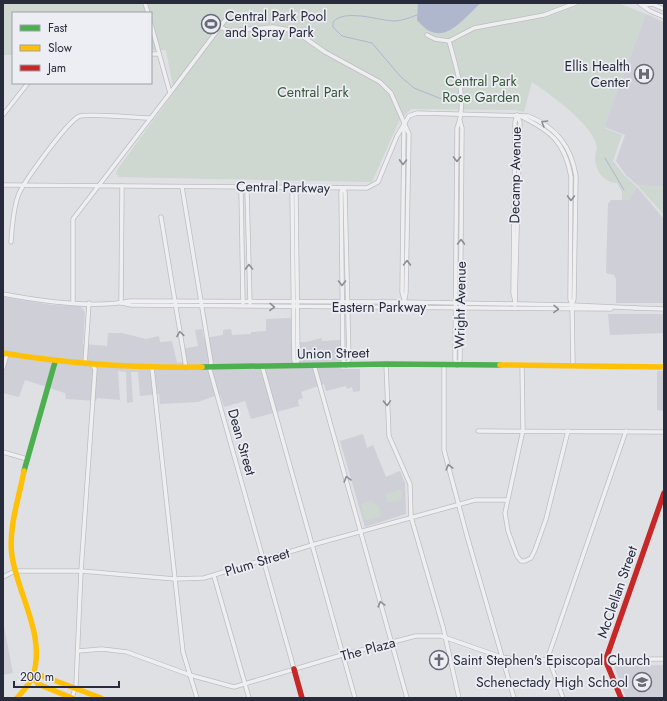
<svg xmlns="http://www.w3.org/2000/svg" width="667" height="701" font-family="Jost,sans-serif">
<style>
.built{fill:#cecfd7}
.green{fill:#ced7d0}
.water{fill:#afb7cd}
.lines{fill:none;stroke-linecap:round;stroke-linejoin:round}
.stream{stroke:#afb7cd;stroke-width:1}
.street-casing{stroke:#bdbec2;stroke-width:5}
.street{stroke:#efeff1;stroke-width:3.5}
.fast{stroke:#4caf50;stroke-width:5.5}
.slow{stroke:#ffc107;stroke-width:5.5}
.jam{stroke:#c62828;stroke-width:5.5}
.oneway{stroke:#8c8d96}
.labels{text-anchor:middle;stroke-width:3.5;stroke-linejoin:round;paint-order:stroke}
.poi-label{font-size:14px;fill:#282b3b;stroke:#eceef4;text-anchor:start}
.park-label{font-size:14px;fill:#365637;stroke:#eceef4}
.street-label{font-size:14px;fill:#282b3b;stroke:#eceef4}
</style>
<rect width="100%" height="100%" fill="#dfe0e4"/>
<g class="built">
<polygon points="646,14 664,22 664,187 637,185 626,175 616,161 625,135 604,127"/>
<polygon points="637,187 664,219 664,303 616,303 616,279 614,275 606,273 608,204 611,200 628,200"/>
<polygon points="3,297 52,305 80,306 85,312 83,344 107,346 108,333 122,333 146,339 159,336 160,342 172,341 177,363 183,362 181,349 198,346 195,330 202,329 204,338 223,335 223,330 231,329 232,335 251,334 251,332 266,331 266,319 291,318 291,342 306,342 322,338 322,341 341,340 341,369 360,369 360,391 353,392 352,387 347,389 346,386 326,391 324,384 301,392 303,398 298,400 299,406 251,419 245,401 224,407 220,394 198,402 160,404 159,394 140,396 138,372 131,372 133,402 127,403 126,372 118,371 120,400 97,398 96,401 66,399 65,393 25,380 19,397 3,393"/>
<polygon points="608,314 664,314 664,333 610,335"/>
<polygon points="657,371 664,371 664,411 657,410"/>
<polygon points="363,434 367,448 373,445 386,477 400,471 405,483 406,514 365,527 340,441"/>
<polygon points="3,621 13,673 3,675"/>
<polygon points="664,665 664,698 626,698 614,666"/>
</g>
<g class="green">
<path d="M 3,3 L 618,3 L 646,14 L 604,128 L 622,135 L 613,161 L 624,175 L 637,187 L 628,200 L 622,200 L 622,192 L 617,183 C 604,183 595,170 595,158 C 595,152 598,150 596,143 C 587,120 552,96 532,82 L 524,112 L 516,110 L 411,109 L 399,121 L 372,182 L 118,177 L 119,175 L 116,175 L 117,170 L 174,92 L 166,50 L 151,50 L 151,13 L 13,13 L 13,55 L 3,55 Z"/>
<polygon points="637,185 664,187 664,215"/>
<polygon points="402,489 402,500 388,503 385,494"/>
<polygon points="371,501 379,506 381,516 368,520 364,518 361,504"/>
</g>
<path class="water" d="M 418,3 L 481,3 C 461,20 442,51 417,20 Z"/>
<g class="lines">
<g class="stream">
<path d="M 417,15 C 410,18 403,20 395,21 C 380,21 345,8 333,22 L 333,27 L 342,36 L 372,43 L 400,76 L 414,88 L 449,102"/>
<polyline points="605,158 624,190"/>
</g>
<g class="street-casing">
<g id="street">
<polyline points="145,3 148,13"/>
<polyline points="639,3 650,11 664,17"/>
<polyline points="644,5 652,4 664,9"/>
<polyline points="220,27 229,31 273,27 295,31 325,52 380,82 391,93 409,134 406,293 404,303"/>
<polyline points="427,35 435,39 449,41 474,28 544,15 576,3"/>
<path d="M 449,41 C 456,67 468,101 457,128 L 455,360 L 457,365"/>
<polyline points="151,54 159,54"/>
<polyline points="170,93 226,19"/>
<polyline points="3,115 28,83"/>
<path d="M 520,116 C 551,131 565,142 571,177 L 570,299 L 572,305 L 573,365"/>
<path d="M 3,185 L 367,188 L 378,182 L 397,136 L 409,116 L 417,113 L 528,116 C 556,127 571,146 576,176 L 574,299 L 572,305"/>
<polyline points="182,187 211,362 210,370 294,669"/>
<polyline points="294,187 296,192 298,360 296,365"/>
<polyline points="294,187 292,192 294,360 296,365"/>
<polyline points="343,188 341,192 343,360 346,365"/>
<polyline points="343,188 345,192 349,360 346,365"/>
<polyline points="161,217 186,368"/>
<path d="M 11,242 C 12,226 13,211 18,196 C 22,184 69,119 80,116 C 93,113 135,118 151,118"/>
<path d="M 3,294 C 40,301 93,309 130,301 L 404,302 L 572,305 L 636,308"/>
<polyline points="404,299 402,292 404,124"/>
<polyline points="515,301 513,293 515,122 517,115"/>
<polyline points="73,303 73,219 170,93 151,24"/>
<polyline points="121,303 122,186"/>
<polyline points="122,303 131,305 611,309"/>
<polyline points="243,303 241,191 244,187 247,191 250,303"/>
<polyline points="515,305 520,122 517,115"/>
<polyline points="635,308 664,309"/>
<polyline points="85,364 89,303"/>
<polyline points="386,364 389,436 410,484 411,517 443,627 459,698"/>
<polyline points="314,365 407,698"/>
<polyline points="444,365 444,450 467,536 514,698"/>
<polyline points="457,365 460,360 462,128 460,121"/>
<polyline points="522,365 523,430 505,513 508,531 517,556 521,561 525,561 531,558 535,550 546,519 568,431"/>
<polyline points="262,366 355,698"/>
<polyline points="3,368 7,354"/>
<polyline points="152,368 183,652 197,698"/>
<polyline points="478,431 664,432"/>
<polyline points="3,452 27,459"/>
<polyline points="214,576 249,698"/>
<polyline points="3,577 15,571 81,571 175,579 204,578 312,545 475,500 506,500"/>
<polyline points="78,651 102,649 127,652 190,675 234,687 342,655 416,636 441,636 501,657 523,660 664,659"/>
<polyline points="72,698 76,685 81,571 95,369 93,366"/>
<polyline points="563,698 548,657 626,431"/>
</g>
</g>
<use href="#street" class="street"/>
<g class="fast">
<polyline points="202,367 386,364 500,365"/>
<polyline points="24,471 55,362"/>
</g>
<g class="slow">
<path d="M 3,353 C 69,364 135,368 202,367"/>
<polyline points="500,365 664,367"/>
<path d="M 17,698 C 22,692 31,683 33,676 C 46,635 18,595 12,556 C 8,529 19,498 24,471"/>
<polyline points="72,698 38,684 33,677 40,675 101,698"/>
</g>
<g class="jam">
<polyline points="294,669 302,698"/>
<polyline points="621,698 607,664 607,656 664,493"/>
</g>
</g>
<defs><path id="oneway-chevron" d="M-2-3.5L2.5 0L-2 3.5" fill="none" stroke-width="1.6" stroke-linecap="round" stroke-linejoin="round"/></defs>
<g class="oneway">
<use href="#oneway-chevron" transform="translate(544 123) rotate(-149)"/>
<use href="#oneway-chevron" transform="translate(457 159) rotate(91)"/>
<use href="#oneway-chevron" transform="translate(403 162) rotate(91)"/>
<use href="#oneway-chevron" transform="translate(571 198) rotate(91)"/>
<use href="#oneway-chevron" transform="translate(461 242) rotate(-89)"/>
<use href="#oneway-chevron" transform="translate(407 263) rotate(-89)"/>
<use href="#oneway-chevron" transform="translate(249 267) rotate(-91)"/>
<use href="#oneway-chevron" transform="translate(342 283) rotate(90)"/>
<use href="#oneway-chevron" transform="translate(272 307) rotate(2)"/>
<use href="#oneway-chevron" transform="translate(556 309) rotate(1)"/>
<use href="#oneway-chevron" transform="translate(180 334) rotate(-99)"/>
<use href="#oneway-chevron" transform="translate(387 403) rotate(88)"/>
<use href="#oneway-chevron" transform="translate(449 467) rotate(-105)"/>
<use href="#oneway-chevron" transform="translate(347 479) rotate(-106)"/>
<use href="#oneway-chevron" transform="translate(381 604) rotate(-105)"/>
</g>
<defs>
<g id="stadium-ring" transform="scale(1)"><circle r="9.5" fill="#eceef4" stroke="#686a76" stroke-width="1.5"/><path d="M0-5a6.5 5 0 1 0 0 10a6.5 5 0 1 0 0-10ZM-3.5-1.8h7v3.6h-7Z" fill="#686a76"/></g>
<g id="hospital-ring" transform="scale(1)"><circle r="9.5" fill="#eceef4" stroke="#686a76" stroke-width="1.5"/><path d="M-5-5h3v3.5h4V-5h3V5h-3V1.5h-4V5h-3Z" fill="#686a76"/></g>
<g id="church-ring" transform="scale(1)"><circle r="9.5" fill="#eceef4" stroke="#686a76" stroke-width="1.5"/><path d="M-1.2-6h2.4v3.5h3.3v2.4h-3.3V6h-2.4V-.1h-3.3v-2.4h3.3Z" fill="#686a76"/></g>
<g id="school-ring" transform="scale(1)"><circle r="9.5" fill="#eceef4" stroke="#686a76" stroke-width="1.5"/><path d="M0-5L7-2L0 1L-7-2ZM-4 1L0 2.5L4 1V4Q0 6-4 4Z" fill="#686a76"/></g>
</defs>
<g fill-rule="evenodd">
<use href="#stadium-ring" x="211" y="24"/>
<use href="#hospital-ring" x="644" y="74"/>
<use href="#church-ring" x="439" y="660"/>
<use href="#school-ring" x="642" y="682"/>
</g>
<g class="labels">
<g class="poi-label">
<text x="225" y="21">Central Park Pool<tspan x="225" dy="16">and Spray Park</tspan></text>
<text x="630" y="71" text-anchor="end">Ellis Health<tspan x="630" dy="16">Center</tspan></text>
<text x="453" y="665">Saint Stephen's Episcopal Church</text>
<text x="628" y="687" text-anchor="end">Schenectady High School</text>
</g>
<g class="park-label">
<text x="481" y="86">Central Park<tspan x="481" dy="16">Rose Garden</tspan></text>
<text x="313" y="97">Central Park</text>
</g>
<g class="street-label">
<text transform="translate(515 175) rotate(-89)" y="5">Decamp Avenue</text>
<text transform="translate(283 187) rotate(1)" y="5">Central Parkway</text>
<text transform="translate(460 305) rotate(-89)" y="5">Wright Avenue</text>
<text x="379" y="312">Eastern Parkway</text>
<text transform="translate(333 353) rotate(-1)" y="5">Union Street</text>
<text transform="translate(242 442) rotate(74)" y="5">Dean Street</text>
<text transform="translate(257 562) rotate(-17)" y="5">Plum Street</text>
<text transform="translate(617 592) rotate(-71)" y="5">McClellan Street</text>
<text transform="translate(368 649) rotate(-15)" y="5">The Plaza</text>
</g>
</g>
<rect width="667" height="701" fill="none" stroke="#282b3b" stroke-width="8"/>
<rect x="12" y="12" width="140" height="72" fill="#eceef4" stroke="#9ea0aa"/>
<rect x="20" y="25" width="20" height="6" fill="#4caf50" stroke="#9ea0aa"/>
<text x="48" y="32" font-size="12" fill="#282b3b">Fast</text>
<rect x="20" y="45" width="20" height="6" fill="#ffc107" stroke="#9ea0aa"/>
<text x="48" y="52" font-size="12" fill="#282b3b">Slow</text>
<rect x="20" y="65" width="20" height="6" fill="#c62828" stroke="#9ea0aa"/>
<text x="48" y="72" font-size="12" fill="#282b3b">Jam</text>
<path d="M14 681v6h105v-6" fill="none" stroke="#282b3b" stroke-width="2"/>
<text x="20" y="681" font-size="12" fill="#282b3b" stroke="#eceef4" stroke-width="3" paint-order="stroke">200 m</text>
</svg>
